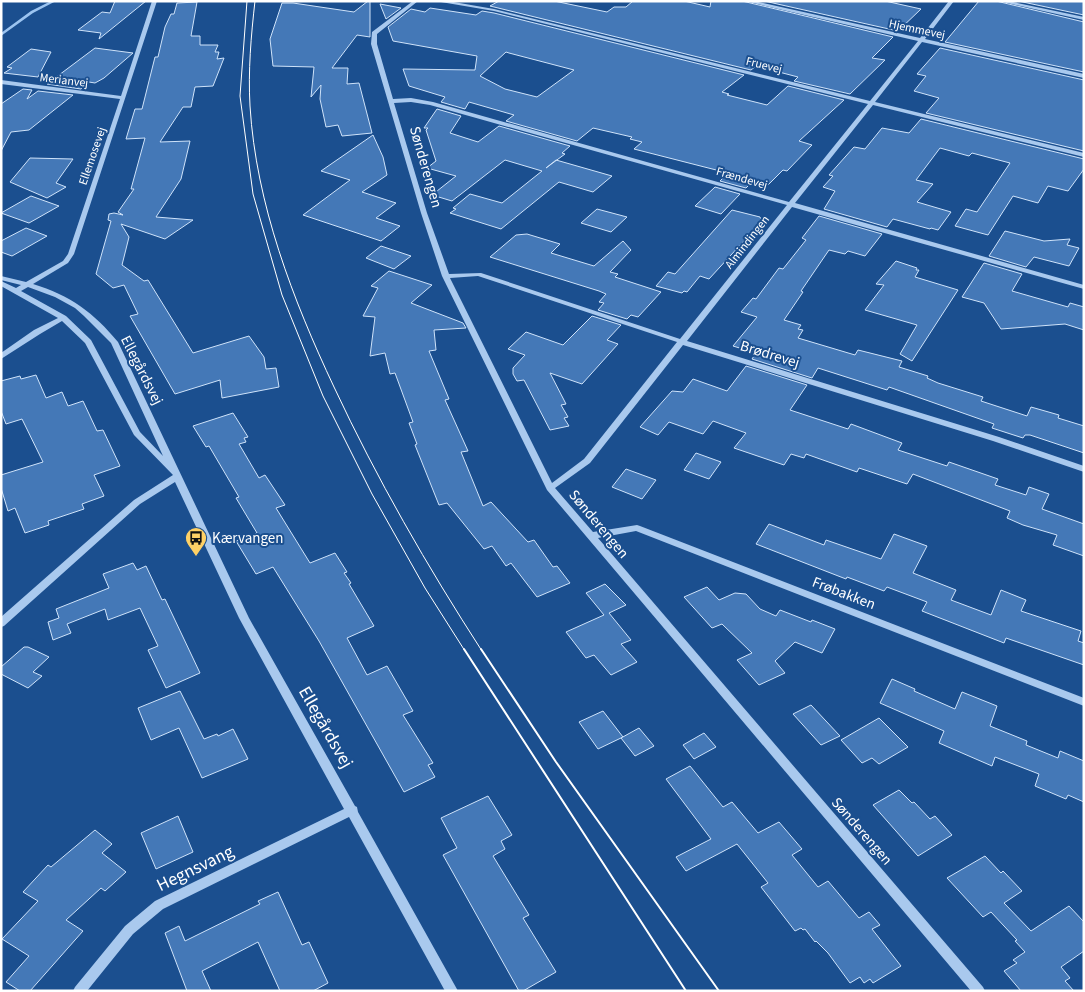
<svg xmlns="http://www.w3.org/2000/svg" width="1085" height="992" font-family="'Source Sans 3',sans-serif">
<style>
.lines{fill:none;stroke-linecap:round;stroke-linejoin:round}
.stream{fill:#9cc4f0;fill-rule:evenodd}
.building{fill:#4478b7;stroke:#cfe3fa;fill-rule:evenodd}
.minor{fill:#a9c9ee;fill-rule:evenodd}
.tram-far1{stroke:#fff;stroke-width:1}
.tram{stroke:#fff;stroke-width:2}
.labels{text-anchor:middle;stroke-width:4;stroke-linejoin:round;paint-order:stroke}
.far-street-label{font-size:12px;fill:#fff;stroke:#1b4f8f}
.street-label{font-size:15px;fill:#fff;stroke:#1b4f8f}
.poi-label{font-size:15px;fill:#fff;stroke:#1b4f8f;text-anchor:start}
.near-street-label{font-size:18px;fill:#fff;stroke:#1b4f8f}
</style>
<rect width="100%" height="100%" fill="#1b4f8f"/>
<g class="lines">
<polygon class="stream" points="51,1 56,1 33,13 1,36 1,33 31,11"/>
</g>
<g class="building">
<polygon points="115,1 146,1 99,39 101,33 78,30 102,12 110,13"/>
<polygon points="368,1 370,1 370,37 357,35 332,68 348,68 347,84 359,83 372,133 342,136 338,125 326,127 320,99 321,85 311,97 314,67 273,66 270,39 282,3 293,3 354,12"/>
<polygon points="499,1 554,1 607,12 614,7 626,7 633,1 684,1 710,7 711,1 742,1 893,37 872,58 885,60 850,94 794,81 798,77 756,66 751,70 490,6"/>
<polygon points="764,1 885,1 921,9 898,31"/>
<polygon points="979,1 996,1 1084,22 1084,72 945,42"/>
<polygon points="1018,1 1084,1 1084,15"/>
<polygon points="197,2 191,36 200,36 200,45 218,45 215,52 219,52 217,59 224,58 213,86 195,87 191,107 183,107 160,142 190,141 181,179 156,217 193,220 165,239 121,224 129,237 122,265 144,281 148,280 193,353 249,336 264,357 266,369 276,368 279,387 222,398 220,380 175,394 130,316 138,314 124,285 113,288 96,274 111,221 108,220 109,214 114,213 123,215 118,212 134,189 131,189 145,138 126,139 135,109 142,109 155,57 158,57 165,27 171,14 174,14 177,3"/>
<polygon points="380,4 401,8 386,19"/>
<path d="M 430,8 L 476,15 L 482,11 L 494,13 L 744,75 L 722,92 L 729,94 L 727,95 L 767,105 L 788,86 L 844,100 L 799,141 L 812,145 L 787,171 L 783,170 L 768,185 L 753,181 L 746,188 L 720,181 L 728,173 L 634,149 L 642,142 L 630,139 L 632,137 L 593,128 L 577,141 L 506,121 L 514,115 L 469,102 L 465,109 L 441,102 L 445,97 L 409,86 L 403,69 L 475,70 L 477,56 L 393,41 L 388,27 L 411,9 L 425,12 ZM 506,52 L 509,53 L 574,70 L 537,97 L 505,89 L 480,76 Z"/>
<polygon points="95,48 133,53 104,78 95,83 89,82 81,89 47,84"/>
<polygon points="940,48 1084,80 1084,151 926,113 939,98 914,91 926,76 917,74"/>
<polygon points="31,49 51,52 38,77 4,73 12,68 7,67"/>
<polygon points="23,89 32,90 27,99 38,91 73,95 29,130 11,132 1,151 1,104"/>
<polygon points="437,109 461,116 450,133 478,142 499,126 570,146 562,153 565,154 546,168 556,160 612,176 593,192 559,182 501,229 450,213 456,209 453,208 470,194 502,203 542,171 505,160 452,201 432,195 456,176 427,168 436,161 426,130 428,128 424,128"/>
<polygon points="921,119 1084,159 1084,169 1068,191 1048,186 1038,203 1013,196 988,235 955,226 966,209 977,212 1010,163 972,153 969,156 940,148 916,180 933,184 917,202 951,212 938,230 931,228 930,229 893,219 887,227 824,209 835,191 823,187 833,176 829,175 854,147 865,149 882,128 909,133"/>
<polygon points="373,135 383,157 387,175 362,192 396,203 376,218 400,226 381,241 303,215 350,180 321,171"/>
<polygon points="30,158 73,159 56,183 66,187 47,198 10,182"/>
<polygon points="715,187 740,194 721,214 695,206"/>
<polygon points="31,196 59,206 29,223 1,213"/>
<polygon points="597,209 627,217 611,232 581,223"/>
<polygon points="732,210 760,217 761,220 753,231 709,279 700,276 687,292 684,291 682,293 656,286 668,272 675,274"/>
<polygon points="819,216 882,234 865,256 848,251 845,254 829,250 801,291 803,292 784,320 801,325 798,329 803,330 798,338 855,355 858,350 902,361 899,367 928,376 927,378 938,383 983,397 981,401 1027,416 1031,407 1059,415 1058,418 1084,426 1084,453 1030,435 1025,435 1023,438 992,428 994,424 889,387 887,390 818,368 812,378 752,359 756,353 733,346 757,317 741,312 753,298 756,299 779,268 783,269 806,240 802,238"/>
<polygon points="26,228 47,236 12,256 1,252 1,241"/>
<polygon points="1005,231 1044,241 1070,239 1067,245 1079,248 1069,266 1034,257 1026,267 989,256"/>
<polygon points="527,234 560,244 551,253 594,266 623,241 631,250 610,272 618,274 615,277 661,292 638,317 631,315 627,319 598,310 604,303 599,302 606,294 599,291 490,257 516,235"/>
<polygon points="381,246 411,256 394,269 366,258"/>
<polygon points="896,261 917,268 916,270 919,270 915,277 958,290 912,361 900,354 917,325 865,310 884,285 876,284"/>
<polygon points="984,263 1022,274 1012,291 1068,307 1070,303 1084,307 1084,330 1065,324 1001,329 984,303 962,297"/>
<polygon points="389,271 432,285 411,303 463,323 466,328 434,330 436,350 429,351 449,399 445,400 468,451 461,452 483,506 491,502 528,542 534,540 553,567 557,566 570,583 537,597 511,563 506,566 492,546 484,549 447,503 439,505 415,445 417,444 409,423 413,422 395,373 390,374 385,353 370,356 375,317 363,316 378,288 371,286"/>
<polygon points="592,316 621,325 607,340 618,344 582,384 550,373 566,404 561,405 568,417 564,418 569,426 550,430 524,380 517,381 513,374 513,368 525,355 508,349 526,332 563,345"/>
<polygon points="746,366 807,385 790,410 848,429 851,424 902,443 898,450 947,466 949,462 998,479 995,485 1026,495 1029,487 1049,494 1042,509 1084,524 1084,556 1053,545 1057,535 1023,525 1007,518 1010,511 913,474 907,484 859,468 857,472 806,454 804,458 791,454 784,465 734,448 746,433 713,421 703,434 669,422 658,435 640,427 672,391 683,392 693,379 727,391"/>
<polygon points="36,375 46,398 62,392 68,406 83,401 97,431 103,430 120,466 94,475 104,496 82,504 84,509 48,521 49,525 25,533 15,508 8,511 1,488 1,475 43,462 22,419 6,424 1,411 1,381 20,376 21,379"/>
<polygon points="233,413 248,437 244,438 246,442 239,444 259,478 265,475 285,505 276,508 310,563 335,553 347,572 344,573 351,583 349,584 374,626 347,638 367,675 387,666 413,711 403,715 433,763 428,765 435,777 404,792 319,641 273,567 256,574 236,541 257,533 236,498 239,497 209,446 206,447 193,426"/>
<polygon points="696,453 721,462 709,479 684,470"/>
<polygon points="626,469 656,480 642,499 612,487"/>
<polygon points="769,524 824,545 826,540 881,559 894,534 927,546 913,573 956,590 951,600 991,615 1001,590 1026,600 1021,611 1081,631 1078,641 1084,643 1084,665 1006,638 1004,643 922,611 927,602 887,587 884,591 847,577 846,579 756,544"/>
<polygon points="133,563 137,570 146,566 162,600 165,599 200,673 166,688 148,650 158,646 140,608 108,620 105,609 67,624 71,633 53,640 48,622 59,618 56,609 109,588 103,574"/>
<polygon points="605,584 626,605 609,613 631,640 621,644 637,662 611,675 594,655 586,658 566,632 604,615 586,593"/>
<polygon points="707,587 719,600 735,593 746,594 760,609 776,616 780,610 811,622 812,620 835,629 822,653 795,642 775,661 785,673 759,685 737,660 752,653 722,624 712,628 684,597"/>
<polygon points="24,647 28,647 49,657 33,672 42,676 28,688 1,674 1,667"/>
<polygon points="892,679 915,689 914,691 955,709 962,692 997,706 990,726 1027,741 1026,745 1058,758 1060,751 1084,761 1084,802 1068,795 1066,799 1035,786 1039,774 995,757 992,766 939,743 944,731 880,703"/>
<polygon points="180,691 204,739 217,734 218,736 233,729 248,759 202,778 179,728 151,740 138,708"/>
<polygon points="811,705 840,736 821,745 793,714"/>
<polygon points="603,711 623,737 598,749 579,722"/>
<polygon points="879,718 908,747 879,764 872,758 862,763 841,740"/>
<polygon points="639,728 654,746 635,756 621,738"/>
<polygon points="704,733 716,747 694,759 683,745"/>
<polygon points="690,766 723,807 732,802 758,833 779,822 802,849 792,855 818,887 828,881 859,918 869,912 880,925 872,929 901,966 873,983 870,979 864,983 860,977 850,983 828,953 816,941 815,942 805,929 803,930 801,928 795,931 761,887 768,883 737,844 686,871 676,857 711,839 666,779"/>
<polygon points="899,790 912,803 914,802 930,819 935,816 952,835 918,856 873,805"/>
<polygon points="488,796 512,835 501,841 505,849 493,856 529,915 523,918 556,972 523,991 519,991 443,855 457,848 441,818"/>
<polygon points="178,816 193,852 156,869 141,833"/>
<polygon points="95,830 112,844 102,853 126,872 105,891 101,888 66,920 83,931 30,991 20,991 6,982 29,956 2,939 38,901 23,892 48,865 51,867"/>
<polygon points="985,856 1001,873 1003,871 1022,891 1004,903 1031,931 1069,906 1084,922 1084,951 1061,967 1070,978 1065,981 1074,991 1021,991 1004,971 1017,963 1013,960 1025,952 1015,941 1017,940 991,912 983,917 947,878"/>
<polygon points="278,892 302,945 309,942 328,983 313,991 280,991 258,942 202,971 211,991 187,991 165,933 179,926 185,941 260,904 258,901"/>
</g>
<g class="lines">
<g class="minor">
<path d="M 152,1 L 157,1 L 74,254 L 68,263 L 33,284 C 70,295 94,313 118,342 L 249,618 L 355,806 L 357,807 L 358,812 L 458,991 L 445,991 L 349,817 L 163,909 L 133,934 L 87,991 L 73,991 L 75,987 L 125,926 L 155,901 L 344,809 L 239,618 L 175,482 L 140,504 L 4,626 L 1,627 L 1,617 L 134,500 L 173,475 L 134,435 L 85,343 L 62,321 L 40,334 L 1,359 L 1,353 L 34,330 L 58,318 L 1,286 L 1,281 L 16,288 L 21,285 L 1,280 L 1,276 L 26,282 L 63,261 L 68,254 L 120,99 L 1,84 L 1,80 L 121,96 ZM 28,287 L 55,297 L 75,308 L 84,316 L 111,343 L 163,456 L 140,432 L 91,340 L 66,316 L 21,291 Z"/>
<path d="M 413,1 L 418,1 L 377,34 L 377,44 L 393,99 L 411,98 L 433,102 L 789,202 L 868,104 L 494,11 L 435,1 L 448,1 L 494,9 L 870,101 L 918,41 L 744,1 L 754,1 L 920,38 L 949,1 L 954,1 L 925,39 L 1084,74 L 1084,78 L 922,42 L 875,102 L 1084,153 L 1084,157 L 873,105 L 795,203 L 1084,285 L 1084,289 L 792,207 L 687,341 L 999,437 L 1084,466 L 1084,472 L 993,441 L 683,345 L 590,463 L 555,488 L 593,532 L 637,525 L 640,526 L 1084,698 L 1084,706 L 636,531 L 598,538 L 983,987 L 985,991 L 971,991 L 547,490 L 442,276 L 421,213 L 371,44 L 372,32 ZM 411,102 L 430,105 L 787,205 L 680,339 L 481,273 L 449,274 L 427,213 L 394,103 ZM 478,276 L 677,342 L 584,459 L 552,483 L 450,278 Z"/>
<polygon points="998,1 1008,1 1084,17 1084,20"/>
</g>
<g class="tram-far1">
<polyline points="247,1 240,96 253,194 282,295 323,396 372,494 425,588 465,651"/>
<path d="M 255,1 C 251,36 248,71 250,106 C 256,204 293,300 334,387 C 377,479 427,566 482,651"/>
</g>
<g class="tram">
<polyline points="464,649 686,991"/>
<polyline points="481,649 556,762 719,991"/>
</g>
</g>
<defs>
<g id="bus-pin" transform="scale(1.125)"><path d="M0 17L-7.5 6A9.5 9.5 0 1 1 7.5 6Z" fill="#ffd166" stroke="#1b4f8f"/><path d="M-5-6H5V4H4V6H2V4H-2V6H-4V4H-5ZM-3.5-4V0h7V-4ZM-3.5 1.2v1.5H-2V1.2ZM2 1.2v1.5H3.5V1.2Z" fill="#111"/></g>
</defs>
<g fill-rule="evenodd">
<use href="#bus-pin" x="196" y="538"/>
</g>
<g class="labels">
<g class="far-street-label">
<text transform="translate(917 29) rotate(12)" y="4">Hjemmevej</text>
<text transform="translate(764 65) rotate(14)" y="4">Fruevej</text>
<text transform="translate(64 80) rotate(7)" y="4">Merianvej</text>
<text transform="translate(92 156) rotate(-71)" y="4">Ellemosevej</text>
<text transform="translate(742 178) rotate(16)" y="4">Frændevej</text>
<text transform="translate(747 242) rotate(-52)" y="4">Almindingen</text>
</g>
<g class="street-label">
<text transform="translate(426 167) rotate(74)" y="5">Sønderengen</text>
<text transform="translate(770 354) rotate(17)" y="5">Brødrevej</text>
<text transform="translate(142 370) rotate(63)" y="5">Ellegårdsvej</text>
<text transform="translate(599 524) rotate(50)" y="5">Sønderengen</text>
<text transform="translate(844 593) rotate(21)" y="5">Frøbakken</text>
<text transform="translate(862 831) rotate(49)" y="5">Sønderengen</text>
</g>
<g class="poi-label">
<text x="212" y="543">Kærvangen</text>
</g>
<g class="near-street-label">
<text transform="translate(326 727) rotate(60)" y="6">Ellegårdsvej</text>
<text transform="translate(195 868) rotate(-26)" y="6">Hegnsvang</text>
</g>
</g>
<rect width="1085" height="992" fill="none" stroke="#ffffff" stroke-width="5"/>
</svg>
